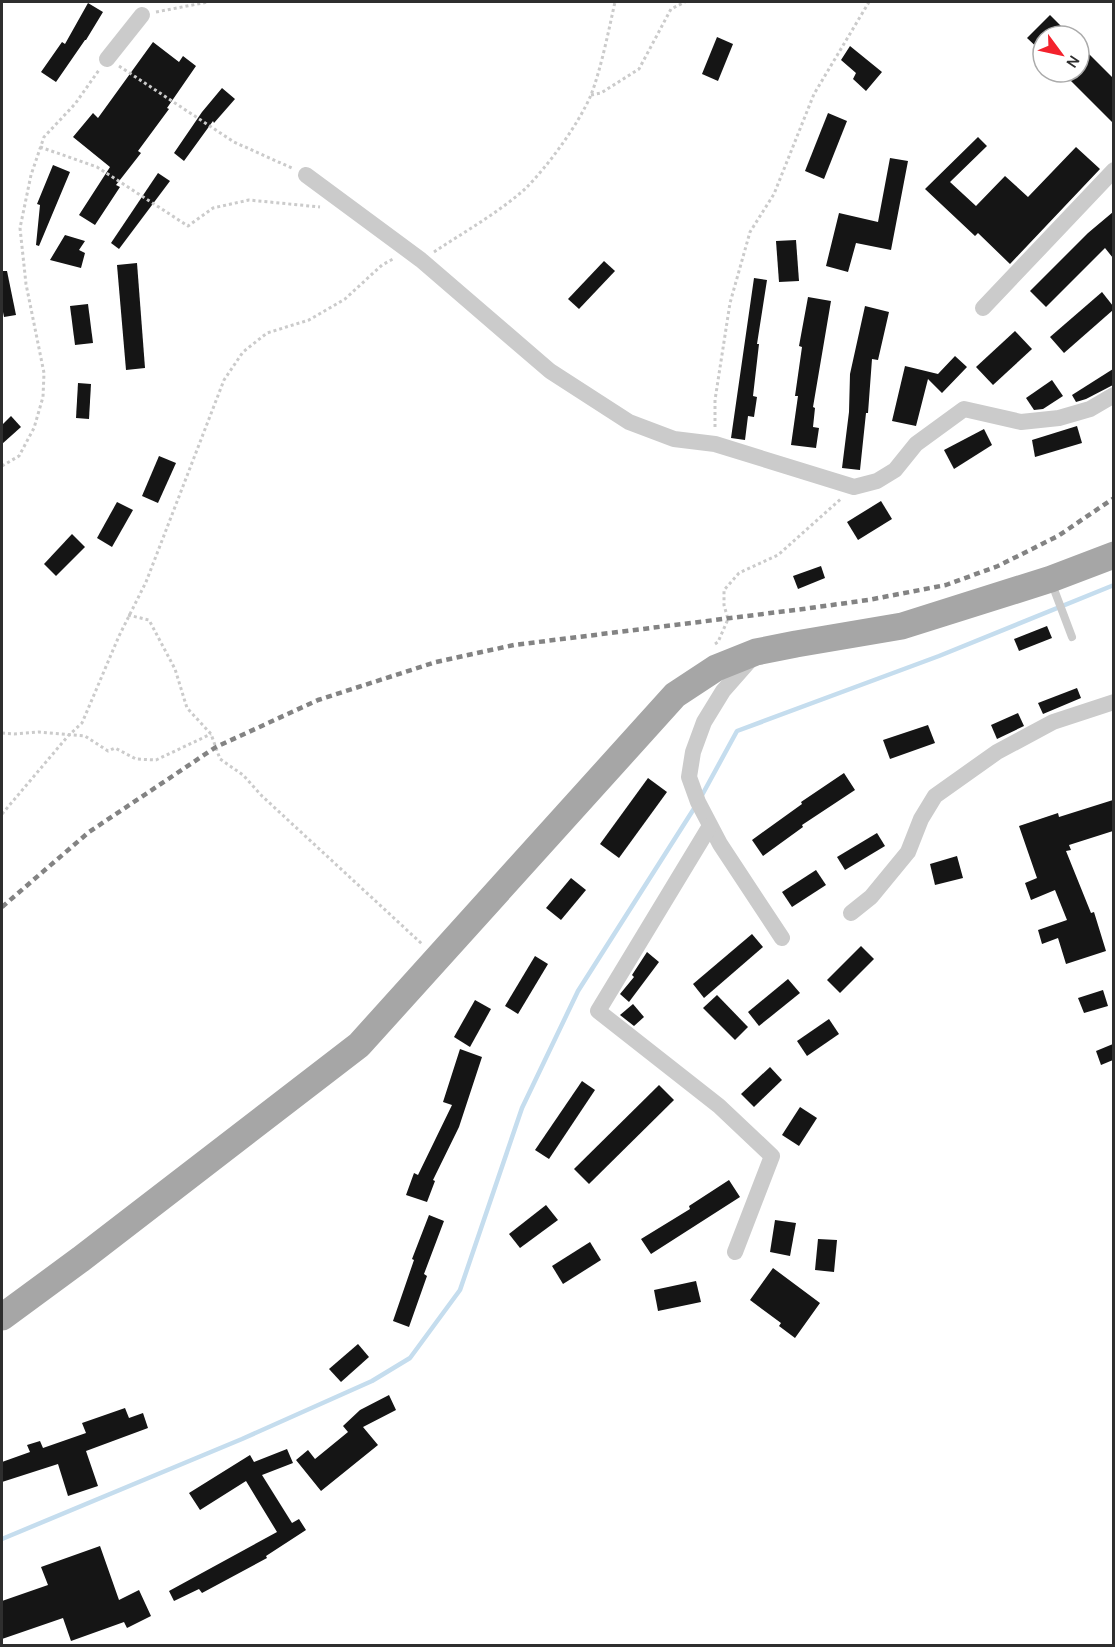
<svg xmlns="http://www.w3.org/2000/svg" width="1115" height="1647" font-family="Karla,sans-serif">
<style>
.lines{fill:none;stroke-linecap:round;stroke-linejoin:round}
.stream{stroke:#c5ddee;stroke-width:4.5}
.building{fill:#151515}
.path{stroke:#cbcbcb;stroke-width:3;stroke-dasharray:3 3;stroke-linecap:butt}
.lane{stroke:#cbcbcb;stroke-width:8}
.street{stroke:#cbcbcb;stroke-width:16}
.primary{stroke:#a6a6a6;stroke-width:27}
.rail{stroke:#838383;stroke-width:4.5;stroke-dasharray:6 4.5;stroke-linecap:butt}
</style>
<rect width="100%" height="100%" fill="#fff"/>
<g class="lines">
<g class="stream">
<polyline points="701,797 737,731 939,656 1114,585"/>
<polyline points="2,1539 242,1439 372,1381 410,1358 460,1290 522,1108 578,991 695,807"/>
</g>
</g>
<g class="building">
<polygon points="88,3 103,12 86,40 85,40 56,82 41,72 62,42 65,44"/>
<polygon points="1050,15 1071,36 1043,36 1043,53 1027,38"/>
<polygon points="717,37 733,44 718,81 702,74"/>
<polygon points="153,42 179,62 183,56 196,66 167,108 169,109 138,151 141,153 116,185 120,187 95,225 79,215 110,167 73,137 93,113 98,118"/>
<polygon points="1079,44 1113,78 1113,123 1062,72 1079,72"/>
<polygon points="850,46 882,72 866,91 853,79 856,73 841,60"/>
<polygon points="222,88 235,99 214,123 213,121 184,161 174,153 202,112"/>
<polygon points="828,113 847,121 824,179 805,171"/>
<polygon points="978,137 987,146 950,182 976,206 1005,176 1028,197 1076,147 1100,169 1010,264 978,233 975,236 925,189"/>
<polygon points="890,158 908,161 891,250 856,243 848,272 826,266 839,213 878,222"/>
<polygon points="53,165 70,172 39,246 36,245 40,205 37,204"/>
<polygon points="158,173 170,181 119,249 111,243"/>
<polygon points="1113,212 1113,258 1105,248 1046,307 1030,291 1088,233"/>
<polygon points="65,235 85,241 79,250 85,253 81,268 50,260"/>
<polygon points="796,240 799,281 779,282 776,241"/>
<polygon points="604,261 615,271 579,309 568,299"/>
<polygon points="137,263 145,368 126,370 117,265"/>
<polygon points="2,271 7,271 16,315 4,317 2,307"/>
<polygon points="754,278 767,280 757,344 759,344 753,396 757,397 754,417 748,416 745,440 731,438"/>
<polygon points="1102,292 1113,306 1113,310 1064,353 1050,337"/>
<polygon points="808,297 831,301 813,407 815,408 813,427 819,428 816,448 791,445 798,396 795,396 802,347 799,346"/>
<polygon points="88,304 93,343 75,345 70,306"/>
<polygon points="865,306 889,312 878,360 872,359 868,413 866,413 860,470 842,468 849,412 850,374"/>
<polygon points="1015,331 1032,349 993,385 976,367"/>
<polygon points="955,356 967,367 942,393 928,379 916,426 892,421 905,366 938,374"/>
<polygon points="1113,369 1113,385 1086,399 1076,402 1072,395"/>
<polygon points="1052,380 1063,396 1043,409 1034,410 1026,398"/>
<polygon points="78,383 91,384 89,419 76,418"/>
<polygon points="11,416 21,427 2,444 2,425"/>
<polygon points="1077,426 1082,443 1035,457 1032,440"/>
<polygon points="984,429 992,445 954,469 944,450"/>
<polygon points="159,456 176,463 158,503 142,496"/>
<polygon points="881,501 892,519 858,540 847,522"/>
<polygon points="117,502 133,510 112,547 97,538"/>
<polygon points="72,534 85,547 56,576 44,564"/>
<polygon points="821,566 825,578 798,589 793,576"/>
<polygon points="1047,626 1052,638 1019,651 1014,639"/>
<polygon points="1077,688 1081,698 1043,714 1038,703"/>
<polygon points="1018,713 1024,726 997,739 991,725"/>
<polygon points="928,725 935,743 890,759 883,740"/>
<polygon points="844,773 855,790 802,825 803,827 763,856 752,840 802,804 801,802"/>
<polygon points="648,778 667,792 619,858 600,844"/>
<polygon points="1113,800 1113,831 1069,845 1071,850 1066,851 1091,913 1094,912 1106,951 1066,964 1058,938 1042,944 1038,930 1067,920 1055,890 1031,900 1025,883 1037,878 1019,826 1058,813 1059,817"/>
<polygon points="877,833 885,846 845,870 837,857"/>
<polygon points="957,856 963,878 935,885 930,864"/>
<polygon points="816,870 826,885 792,907 782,892"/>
<polygon points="571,878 586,890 561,920 546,908"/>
<polygon points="752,934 763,947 704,998 693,984"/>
<polygon points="861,946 874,959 840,993 827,980"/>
<polygon points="647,952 659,962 629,1002 620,994 634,977 632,975"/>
<polygon points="535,956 548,964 518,1014 505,1006"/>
<polygon points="788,979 800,993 759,1026 748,1012"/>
<polygon points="1103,990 1108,1006 1084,1013 1078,998"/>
<polygon points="717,995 748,1027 735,1040 703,1008"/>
<polygon points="475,1000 491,1009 470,1047 454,1037"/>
<polygon points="633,1004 644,1017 634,1026 620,1015"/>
<polygon points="829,1019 839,1034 807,1056 797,1041"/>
<polygon points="1113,1044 1113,1060 1101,1065 1096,1051"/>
<polygon points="460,1049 482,1057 459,1127 433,1180 435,1181 427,1202 406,1195 414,1173 418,1175 452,1105 443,1102"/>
<polygon points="770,1067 782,1080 754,1107 741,1094"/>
<polygon points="582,1081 595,1090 549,1159 535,1150"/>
<polygon points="659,1085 674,1100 589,1184 574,1169"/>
<polygon points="800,1107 817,1118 799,1146 782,1135"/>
<polygon points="729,1180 740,1197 651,1254 641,1239 690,1209 689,1206"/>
<polygon points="546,1205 558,1220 520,1248 509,1234"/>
<polygon points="429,1215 444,1221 424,1274 427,1276 409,1327 393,1321 414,1260 412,1259"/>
<polygon points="775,1220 796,1223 790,1256 770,1252"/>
<polygon points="818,1239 837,1240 834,1272 815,1270"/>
<polygon points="590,1242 601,1260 563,1284 552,1266"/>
<polygon points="773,1268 820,1303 795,1338 779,1326 781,1323 750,1300"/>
<polygon points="696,1281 701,1302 658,1311 654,1290"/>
<polygon points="358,1344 369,1357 341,1382 329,1369"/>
<polygon points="389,1395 396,1410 363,1427 378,1445 321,1491 296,1460 308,1450 315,1459 348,1432 343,1426 360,1410"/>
<polygon points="125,1408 129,1418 143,1413 148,1428 86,1451 98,1486 68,1496 58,1464 2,1482 2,1462 30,1452 27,1445 40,1441 43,1448 86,1433 82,1423"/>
<polygon points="287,1449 293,1463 262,1475 292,1523 299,1519 306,1530 266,1556 267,1558 202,1593 199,1589 174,1601 169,1591 277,1532 246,1481 200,1510 189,1493 250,1455 254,1462"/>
<polygon points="100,1546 119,1600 139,1590 151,1616 127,1628 124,1622 71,1641 63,1618 2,1639 2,1601 48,1585 41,1567"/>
</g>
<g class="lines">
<g class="path">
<polyline points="156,12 208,2"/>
<polyline points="119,66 234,142 294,169"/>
<polyline points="591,95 601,93 639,69 671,9 685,2"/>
<polyline points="40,147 97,167 188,226 213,208 249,200 320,207"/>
<path d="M 434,252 C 464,232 498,213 525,189 C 548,166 578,125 591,95 C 601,69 609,29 615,2"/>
<polyline points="715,427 715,400 730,303 750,232 774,194 814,94 869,2"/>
<polyline points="2,466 19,456 34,428 43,397 44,373 26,284 20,228 31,175 44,137 75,104 99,70"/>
<polyline points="128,615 149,620 175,669 187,708 211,734 220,759 243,775 262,796 422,944"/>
<polyline points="715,644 718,642 728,619 724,605 724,590 739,573 778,555 842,498"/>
<polyline points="2,733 14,734 39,732 85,736 108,751 115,748 136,759 156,760 211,734"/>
<polyline points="2,814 68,736 82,723 119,636 146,582 224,380 243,352 267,333 309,320 345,299 382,265 393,259"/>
</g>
<polyline class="lane" points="1052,584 1072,637"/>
<g class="street">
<polyline points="107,59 142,15"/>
<polyline points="306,175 421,260 550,371 629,422 674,439 715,444 854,487 877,481 895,470 916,444 964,409 1021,422 1059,418 1090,409 1114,395"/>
<polyline points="983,308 1114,170"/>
<polyline points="752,658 723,691 704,722 693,752 689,777 698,802 720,844 782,938"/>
<polyline points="710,826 598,1011 719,1106 772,1156 735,1252"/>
<polyline points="851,913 871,897 908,852 921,819 935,796 997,752 1053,722 1114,702"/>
</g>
<polyline class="primary" points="2,1317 81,1259 359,1045 675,695 716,668 756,652 796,644 902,626 1051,579 1114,555"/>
<polyline class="rail" points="2,907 89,832 216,747 318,700 436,662 514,645 803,609 868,600 946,585 998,566 1058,536 1114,498"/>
</g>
<rect width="1115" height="1647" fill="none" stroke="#2e2e2e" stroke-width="6"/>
<g transform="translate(1061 54) rotate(123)"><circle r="28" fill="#ffffff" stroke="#ababab" stroke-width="1.5"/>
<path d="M0-4.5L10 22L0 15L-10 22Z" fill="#f3222d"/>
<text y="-9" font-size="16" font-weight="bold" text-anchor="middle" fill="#2e2e2e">N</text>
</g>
</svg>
